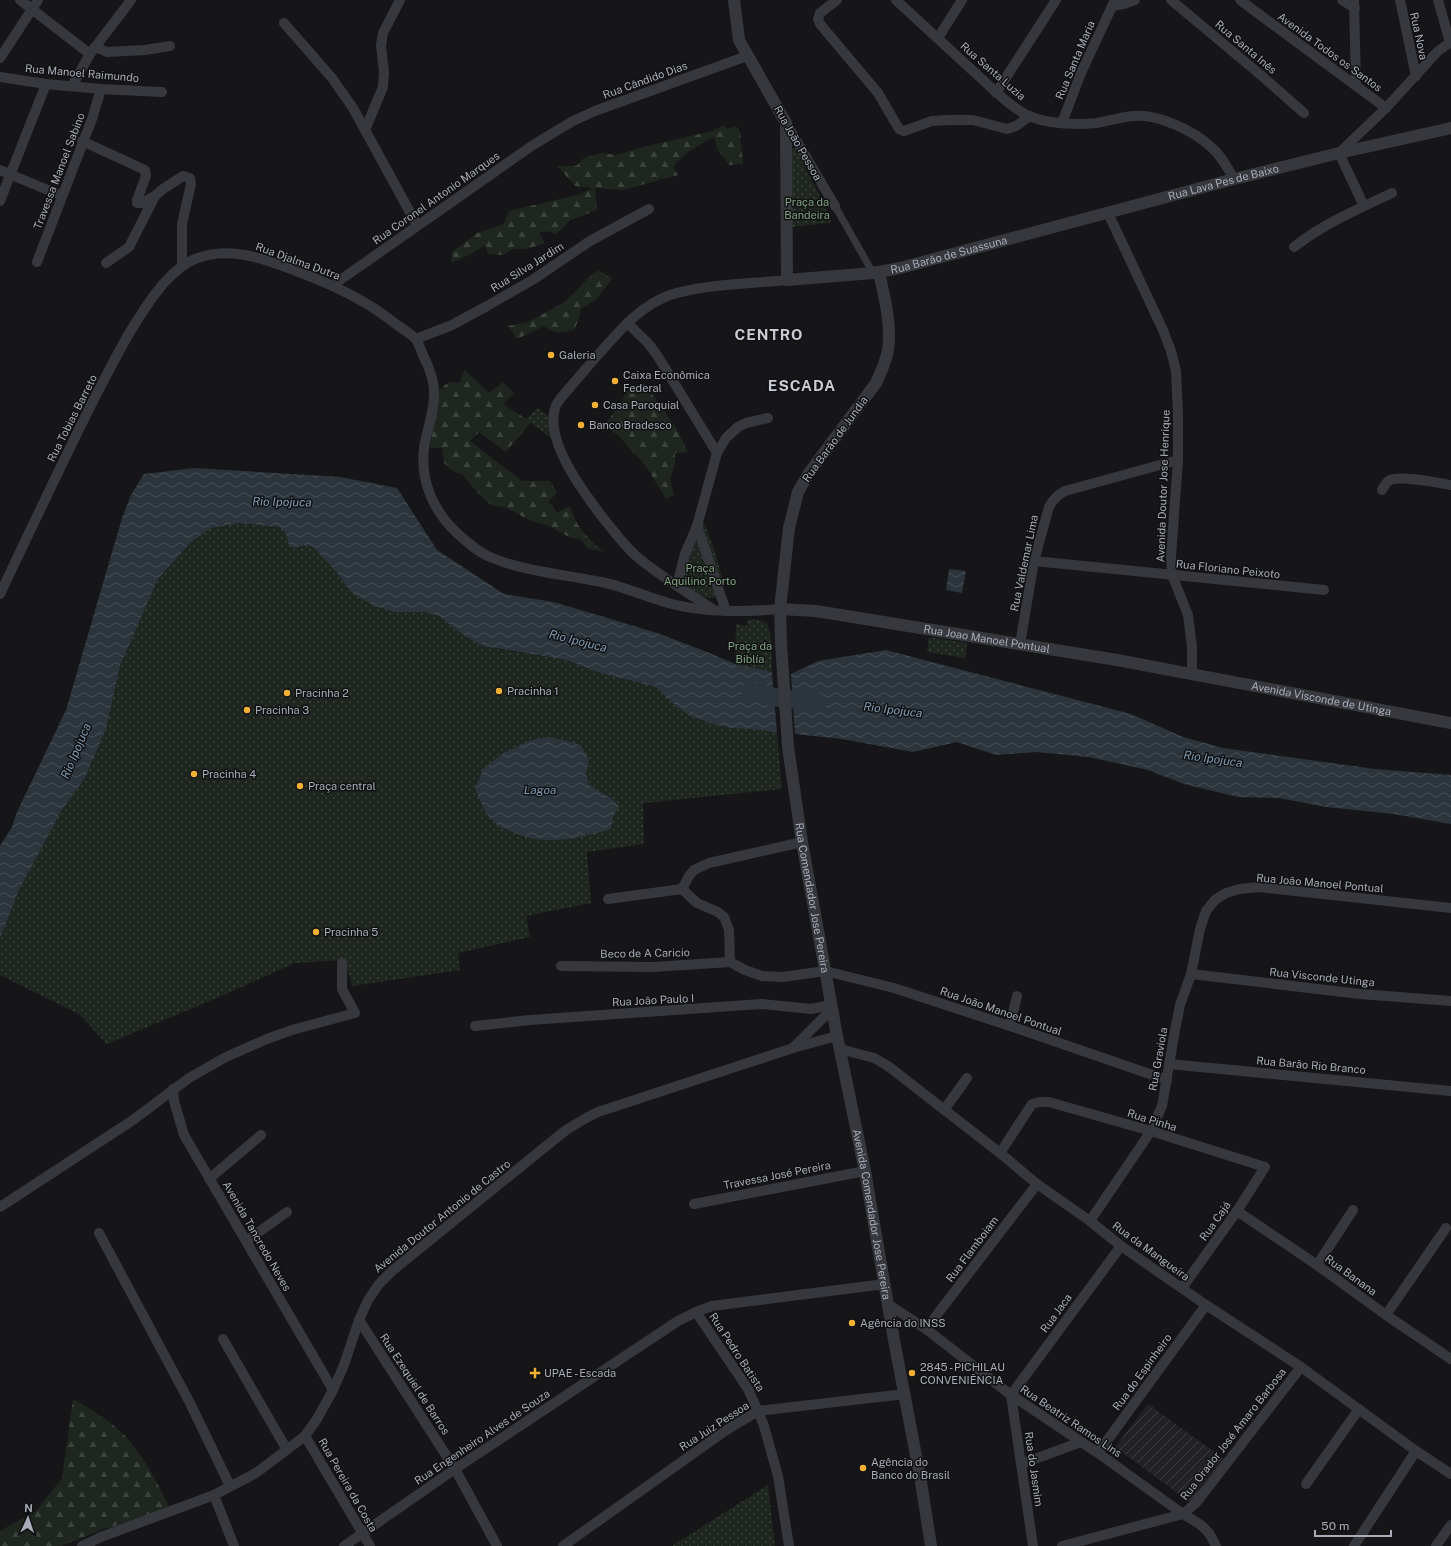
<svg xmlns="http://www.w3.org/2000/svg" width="1451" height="1546" font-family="'Public Sans',sans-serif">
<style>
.industrial{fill:url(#industrial-furrows)}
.forest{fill:url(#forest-firs)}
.park{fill:url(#park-dots)}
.water{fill:url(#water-waves)}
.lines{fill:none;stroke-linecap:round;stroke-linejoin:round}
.river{stroke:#2c353c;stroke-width:18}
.pedestrian{stroke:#37383d;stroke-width:7}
.minor{stroke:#37383d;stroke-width:10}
.tertiary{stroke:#37383d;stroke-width:12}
.poi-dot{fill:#f2b134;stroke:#111113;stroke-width:1.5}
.labels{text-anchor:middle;stroke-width:3;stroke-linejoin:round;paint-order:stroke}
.street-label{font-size:11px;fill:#a8adb8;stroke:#111113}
.park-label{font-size:11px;fill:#7fa381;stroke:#111113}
.poi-label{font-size:11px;fill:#a8adb8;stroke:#111113;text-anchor:start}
.water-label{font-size:12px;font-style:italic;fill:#7f9bb3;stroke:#111113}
.district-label{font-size:15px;font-weight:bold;letter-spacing:1px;fill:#c9ccd4;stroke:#111113}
</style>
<defs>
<pattern id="industrial-furrows" width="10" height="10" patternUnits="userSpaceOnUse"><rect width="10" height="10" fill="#222225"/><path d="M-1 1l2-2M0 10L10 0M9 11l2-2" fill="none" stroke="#3f3f43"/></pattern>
<pattern id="forest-firs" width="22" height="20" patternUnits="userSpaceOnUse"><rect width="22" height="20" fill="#1e261f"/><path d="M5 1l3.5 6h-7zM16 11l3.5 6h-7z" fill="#3c433d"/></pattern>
<pattern id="park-dots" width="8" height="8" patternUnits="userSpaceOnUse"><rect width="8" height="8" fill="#1e261f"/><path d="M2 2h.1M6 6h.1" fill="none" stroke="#3c433d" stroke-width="1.8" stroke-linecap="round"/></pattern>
<pattern id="water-waves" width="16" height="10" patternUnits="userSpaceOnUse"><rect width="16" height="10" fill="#2c353c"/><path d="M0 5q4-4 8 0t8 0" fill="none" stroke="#485056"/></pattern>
</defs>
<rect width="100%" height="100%" fill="#161618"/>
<polygon class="industrial" points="1148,1404 1224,1459 1191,1503 1115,1447"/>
<g class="forest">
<polygon points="724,125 727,129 736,126 740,131 743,164 729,165 717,148 714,137 689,151 673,166 678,175 623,190 595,188 597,210 571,220 556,234 547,231 539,233 545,243 527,249 513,249 503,255 488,254 485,245 469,255 451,263 452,252 477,233 504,224 509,211 577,195 593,188 575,186 557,166 576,166 584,158 601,153 617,155 639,148 712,131"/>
<path d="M 599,270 L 612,279 L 597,299 L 581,309 L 578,321 L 574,330 C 560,333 556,335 544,326 L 517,339 L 508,326 L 528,322 L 563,303 L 574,293 L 589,277 Z"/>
<path d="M 465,370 L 489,393 L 503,382 L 514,393 L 503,404 L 531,422 L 506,452 L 479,432 L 470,441 L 522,481 L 550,481 L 557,493 L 549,501 L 557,513 L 570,506 C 575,526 588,539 604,552 L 587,548 L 582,540 L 567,536 L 549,526 L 529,520 L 507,508 L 491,505 L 476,491 L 463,475 L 453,471 L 444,463 L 442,448 L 430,448 L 439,390 L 449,382 L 459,383 Z"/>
<path d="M 644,384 C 658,402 681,430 687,452 L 675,453 L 675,463 L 670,480 L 674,495 L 666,499 L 644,463 L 633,453 L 620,437 L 609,429 L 605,424 L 619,406 L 628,390 Z"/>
<path d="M 73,1399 C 93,1411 115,1423 130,1441 C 147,1462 159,1486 171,1510 L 104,1529 L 62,1546 L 0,1546 L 0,1531 L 36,1511 L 62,1478 Z"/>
</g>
<g class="park">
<polygon points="793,148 796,149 824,205 831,221 829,223 792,227 791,149"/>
<polygon points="538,408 557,423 558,443 526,419"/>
<path d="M 699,511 C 710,538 723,567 724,597 L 704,598 L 678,584 Z"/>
<path d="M 240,523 L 278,527 C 286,530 287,532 287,540 L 295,548 L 304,545 L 313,547 L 337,573 L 352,593 L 394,612 L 424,612 L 439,616 L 466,637 L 497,649 L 566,660 L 600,673 L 656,687 L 696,719 L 709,723 L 730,728 L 762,730 L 777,733 L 782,789 L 643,803 L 644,844 L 587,852 L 591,903 L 526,916 L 530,937 L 458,953 L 460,970 L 352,986 L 345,960 L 295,963 L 219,997 L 107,1044 L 79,1014 L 0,975 L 0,938 L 19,890 L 62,810 L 85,778 L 106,729 L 120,666 L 158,579 L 191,542 L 211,528 Z"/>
<path d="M 755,619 C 759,620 764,621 767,624 C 772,630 772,664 772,672 L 735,664 L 736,624 L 747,626 L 747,620 Z"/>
<polygon points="929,637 967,643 965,658 927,652"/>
<polygon points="768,1485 775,1546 672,1546"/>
</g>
<g class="water">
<path d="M 195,468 L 340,477 L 397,488 L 437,550 L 504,594 L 553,602 L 601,616 L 660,634 L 707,652 L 735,664 L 772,672 L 777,733 L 762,730 L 730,728 L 709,723 L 690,716 L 674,704 L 656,687 L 600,673 L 566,660 L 484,646 L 466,637 L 439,616 L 424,612 L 394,612 L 373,605 L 352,593 L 337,573 L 313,547 L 304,545 L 295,548 L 290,546 C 285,537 290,532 278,527 L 240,523 L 211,528 L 191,542 L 158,579 L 120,666 L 106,729 L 85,778 L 62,810 L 19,890 L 0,938 L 0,846 L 12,827 L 17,812 L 66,710 L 122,518 L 131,495 L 144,474 Z"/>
<polygon points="949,569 966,571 962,593 946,590"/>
<polygon points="886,650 1131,714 1183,737 1223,748 1375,769 1451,775 1451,824 1394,814 1326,807 1279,798 1238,797 1184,784 1148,770 1089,757 1036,752 996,755 957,742 913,752 842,739 795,734 791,674 818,661"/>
<path d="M 547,737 L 567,741 L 581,745 L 589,761 L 586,774 L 589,785 L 611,798 L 619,806 L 613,817 L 611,829 C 577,839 544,847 511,831 C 507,829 501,828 497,825 C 486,816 480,801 475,788 L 484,768 L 503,753 L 531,740 Z"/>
</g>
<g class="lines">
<polyline class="river" points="750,691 779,698 818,702"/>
<polyline class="pedestrian" points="835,206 873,273"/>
<g class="minor">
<polyline points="20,0 90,54"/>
<polyline points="837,0 820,13 818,19 820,24 878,93 899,129 904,131 932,121 948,120 973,120 1007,129 1016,126 1030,116"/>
<path d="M 896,0 C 921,23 946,46 972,70 C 988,84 1011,109 1031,117 C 1051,124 1076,125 1097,123 C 1109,121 1121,117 1133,116 C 1157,113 1194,131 1211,147 C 1221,155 1227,167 1234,179"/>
<polyline points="1171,0 1262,76 1304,113"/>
<polyline points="1240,0 1386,108"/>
<polyline points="1342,0 1355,8"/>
<polyline points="1354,0 1356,85"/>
<polyline points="1400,0 1416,76"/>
<polyline points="1438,0 1450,43"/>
<polyline points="1112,6 1124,4 1135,0"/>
<polyline points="284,23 332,78 353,108 417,225"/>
<polyline points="938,38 962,0"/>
<polyline points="95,47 107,52 145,50 170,46"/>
<polyline points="0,58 38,0"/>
<polyline points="0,77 46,84 101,89 162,92"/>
<polyline points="72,86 90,54 131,0"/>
<polyline points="996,93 1056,0"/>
<polyline points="786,123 835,206"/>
<polyline points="1062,123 1081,73 1115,0"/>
<polyline points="365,130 383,87 384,72 381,45 383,33 400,0"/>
<polyline points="82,141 145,170 146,176 137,200 137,203 142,203 155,196"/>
<polyline points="0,170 62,196"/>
<polyline points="0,201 46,84"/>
<polyline points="1364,206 1339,153 1386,108 1438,51 1451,42"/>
<polyline points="1108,213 1163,330 1171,351 1176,371 1178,414 1178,460 1171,556 1172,575 1188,615 1192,647 1192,674"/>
<path d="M 1294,247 C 1323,224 1358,209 1392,193"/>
<polyline points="37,262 92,119 101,89"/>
<polyline points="106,263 129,247 155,196 163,189 183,176 190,178 191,184 182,224 182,265"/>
<polyline points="333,285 533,145 573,121 595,111 747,56"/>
<polyline points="627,323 648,343 657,355 717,453"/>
<polyline points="416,339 452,325 487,306 534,279 590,241 649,209"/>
<path d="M 1382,490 C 1384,486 1386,482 1390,480 C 1402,475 1437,483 1451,485"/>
<polyline points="1034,561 1324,590"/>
<polyline points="677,585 685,554 697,526"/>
<path d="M 0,594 C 31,529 61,465 93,401 C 114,361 134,319 163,284 C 172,274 182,264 195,259 C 232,244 269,261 304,274 C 338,287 369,302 397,325 C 403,329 411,334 416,339 C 419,344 421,351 423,355 C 429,367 435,382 434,395 C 434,413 427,430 424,448 C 420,480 433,511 457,533 C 467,542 478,552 490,557 C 525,572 569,575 606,583 C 627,588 647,597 668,603 C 704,613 743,612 780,609"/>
<path d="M 711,608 C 685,591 658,575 635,555 C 623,544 613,530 603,518 C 584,493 545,442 555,408 C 558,399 566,393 571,386 C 580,376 588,366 597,356 C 618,333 639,306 670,295 C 704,284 750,284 787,280"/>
<polyline points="726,611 697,526 717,453 726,438 738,427 746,423 768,418"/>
<path d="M 1020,644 L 1034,561 L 1049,507 C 1053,499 1057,495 1065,491 L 1178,460"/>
<polyline points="682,889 697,903 718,912 724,917 729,930 730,962"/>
<polyline points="608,899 682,889 689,876 694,870 709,863 802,842"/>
<polyline points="730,962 745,970 762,976 783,977 825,971 894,988 1010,1026 1167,1080"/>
<polyline points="561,966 653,967 730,962"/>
<polyline points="1191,974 1360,994 1451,1001"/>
<polyline points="475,1026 530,1020 761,1004 811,1009 831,1005"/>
<polyline points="1010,1026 1017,996"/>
<polyline points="794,1047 832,1009"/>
<polyline points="840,1049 874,1058 888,1066 1000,1153 1037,1184 1090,1221 1121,1246 1206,1305 1301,1367 1416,1451 1451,1474"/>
<polyline points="1169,1064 1451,1091"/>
<polyline points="173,1089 174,1101 184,1135 333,1390"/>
<polyline points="944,1110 967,1078"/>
<polyline points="1000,1153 1032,1104 1040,1102 1049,1102 1151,1131 1265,1167 1237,1211 1182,1288"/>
<polyline points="209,1179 261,1135"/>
<polyline points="694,1204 865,1171"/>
<polyline points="0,1207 133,1120 189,1078 226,1057 267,1039 292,1030 355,1013 342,989 342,963"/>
<polyline points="1237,1211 1317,1265 1386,1315 1451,1359"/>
<polyline points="1090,1221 1151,1131 1162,1106 1175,1030 1180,1005 1191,974 1200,929 1206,911 1215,900 1226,893 1240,889 1258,887 1451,908"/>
<polyline points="99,1233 190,1403 230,1486"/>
<polyline points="246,1241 287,1212"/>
<polyline points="1317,1265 1353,1210"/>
<polyline points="889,1305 926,1329 1011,1395 1098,1453 1183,1514 1201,1525 1209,1533 1216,1546"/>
<polyline points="696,1312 748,1389 758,1411 764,1426 778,1476 789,1546"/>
<polyline points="1386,1315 1446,1228"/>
<polyline points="359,1320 455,1469 497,1546"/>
<polyline points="926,1329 1037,1184"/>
<polyline points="223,1339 287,1450"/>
<polyline points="305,1436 370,1546"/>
<polyline points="1098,1453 1206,1305"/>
<polyline points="1021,1464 1081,1442"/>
<polyline points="1306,1484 1359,1409"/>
<polyline points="214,1495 234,1546"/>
<polyline points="82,1546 101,1537 214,1495 256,1473 305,1436 317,1419 333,1390 344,1365 359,1320 368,1300 379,1284 392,1271 566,1130 586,1118 598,1112 793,1048 837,1036"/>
<polyline points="344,1546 455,1469 678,1321 696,1312 712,1306 885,1284"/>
<polyline points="563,1546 725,1431 758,1411 905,1394"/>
<polyline points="1033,1546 1011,1395 1121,1246"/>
<polyline points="1062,1546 1183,1514 1196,1503 1301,1367"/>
<polyline points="1354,1546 1416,1451"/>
<polyline points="1436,1546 1451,1525"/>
</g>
<g class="tertiary">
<path id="s1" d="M 734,0 L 739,40 L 786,123 L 787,280 L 873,273 L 900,268 L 1234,179 L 1339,153 L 1451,128"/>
<path id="s2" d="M 879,272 C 884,297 892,324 888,350 C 886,362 881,372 876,383 L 809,473 L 798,492 L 789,528 L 780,609 L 781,643 L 788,747 L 802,842 L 837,1036 L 865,1171 L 894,1340 L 921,1482 L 931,1546"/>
<path id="s3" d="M 780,609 L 816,611 L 1117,660 L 1451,723"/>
</g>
</g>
<g class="poi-dot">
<circle cx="551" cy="355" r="4"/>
<circle cx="615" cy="381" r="4"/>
<circle cx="595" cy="405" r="4"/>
<circle cx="581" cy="425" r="4"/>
<circle cx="499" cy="691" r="4"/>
<circle cx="287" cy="693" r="4"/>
<circle cx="247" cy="710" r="4"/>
<circle cx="194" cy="774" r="4"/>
<circle cx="300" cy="786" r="4"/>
<circle cx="316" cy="932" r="4"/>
<circle cx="852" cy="1323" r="4"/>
<path d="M533 1367h4v4h4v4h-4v4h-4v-4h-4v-4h4z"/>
<circle cx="912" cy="1373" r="4"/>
<circle cx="863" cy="1468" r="4"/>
</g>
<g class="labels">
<g class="street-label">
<text transform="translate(1419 36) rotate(78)" y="4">Rua Nova</text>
<text transform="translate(1246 47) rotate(40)" y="4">Rua Santa Inês</text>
<text transform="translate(1330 52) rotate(36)" y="4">Avenida Todos os Santos</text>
<text transform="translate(1075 60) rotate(-67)" y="4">Rua Santa Maria</text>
<text transform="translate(993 71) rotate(41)" y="4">Rua Santa Luzia</text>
<text transform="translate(82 73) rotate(5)" y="4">Rua Manoel Raimundo</text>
<text transform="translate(645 80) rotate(-20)" y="4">Rua Cândido Dias</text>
<text transform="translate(798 143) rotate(60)" y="4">Rua João Pessoa</text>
<text transform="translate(59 171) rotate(-69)" y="4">Travessa Manoel Sabino</text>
<text dy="4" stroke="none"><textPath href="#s1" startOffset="741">Rua Lava Pes de Baixo</textPath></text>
<text transform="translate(436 198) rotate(-35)" y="4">Rua Coronel Antonio Marques</text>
<text dy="4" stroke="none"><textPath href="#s1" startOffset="457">Rua Barão de Suassuna</textPath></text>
<text transform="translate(298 261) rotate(20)" y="4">Rua Djalma Dutra</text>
<text transform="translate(527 267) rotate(-32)" y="4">Rua Silva Jardim</text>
<text transform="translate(72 418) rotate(-63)" y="4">Rua Tobias Barreto</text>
<text transform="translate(835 439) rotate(-54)" y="4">Rua Barão de Jundia</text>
<text transform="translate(1163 486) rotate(-88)" y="4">Avenida Doutor Jose Henrique</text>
<text transform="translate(1024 563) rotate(-78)" y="4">Rua Valdemar Lima</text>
<text transform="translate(1228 569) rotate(6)" y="4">Rua Floriano Peixoto</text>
<text dy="4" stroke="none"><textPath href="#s3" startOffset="209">Rua Joao Manoel Pontual</textPath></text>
<text dy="4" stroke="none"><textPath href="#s3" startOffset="549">Avenida Visconde de Utinga</textPath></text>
<text transform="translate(1320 883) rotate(5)" y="4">Rua João Manoel Pontual</text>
<text dy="4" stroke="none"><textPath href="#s2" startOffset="658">Rua Comendador Jose Pereira</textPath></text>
<text transform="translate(645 953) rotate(-1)" y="4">Beco de A Caricio</text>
<text transform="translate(1322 977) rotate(6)" y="4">Rua Visconde Utinga</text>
<text transform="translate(653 1000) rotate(-3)" y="4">Rua João Paulo I</text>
<text transform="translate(1001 1011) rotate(19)" y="4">Rua João Manoel Pontual</text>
<text transform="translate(1158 1059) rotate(-80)" y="4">Rua Graviola</text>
<text transform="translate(1311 1065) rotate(5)" y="4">Rua Barão Rio Branco</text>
<text transform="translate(1152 1120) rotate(17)" y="4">Rua Pinha</text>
<text transform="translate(777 1175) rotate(-11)" y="4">Travessa José Pereira</text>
<text dy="4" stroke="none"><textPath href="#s2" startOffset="980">Avenida Comendador Jose Pereira</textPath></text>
<text transform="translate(442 1216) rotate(-39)" y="4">Avenida Doutor Antonio de Castro</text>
<text transform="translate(1215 1221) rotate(-55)" y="4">Rua Cajá</text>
<text transform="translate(257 1236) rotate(60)" y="4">Avenida Tancredo Neves</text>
<text transform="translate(972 1249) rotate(-53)" y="4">Rua Flamboiam</text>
<text transform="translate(1151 1251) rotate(36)" y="4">Rua da Mangueira</text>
<text transform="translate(1351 1275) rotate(36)" y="4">Rua Banana</text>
<text transform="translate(1056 1313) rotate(-54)" y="4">Rua Jaca</text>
<text transform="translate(737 1352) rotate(57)" y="4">Rua Pedro Batista</text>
<text transform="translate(1142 1372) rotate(-54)" y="4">Rua do Espinheiro</text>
<text transform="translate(415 1384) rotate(57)" y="4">Rua Ezequiel de Barros</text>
<text transform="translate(1071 1421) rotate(34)" y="4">Rua Beatriz Ramos Lins</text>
<text transform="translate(714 1426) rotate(-33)" y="4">Rua Juiz Pessoa</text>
<text transform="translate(1233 1434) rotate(-52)" y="4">Rua Orador José Amaro Barbosa</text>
<text transform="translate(482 1437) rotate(-34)" y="4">Rua Engenheiro Alves de Souza</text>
<text transform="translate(1034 1469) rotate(82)" y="4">Rua do Jasmim</text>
<text transform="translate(348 1485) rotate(60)" y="4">Rua Pereira da Costa</text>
</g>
<g class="park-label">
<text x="807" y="206">Praça da<tspan x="807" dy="13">Bandeira</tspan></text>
<text x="700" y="572">Praça<tspan x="700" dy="13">Aquilino Porto</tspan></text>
<text x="750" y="650">Praça da<tspan x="750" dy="13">Biblía</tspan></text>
</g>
<g class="poi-label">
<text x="559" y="359">Galeria</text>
<text x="623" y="379">Caixa Econômica<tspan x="623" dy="13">Federal</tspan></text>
<text x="603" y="409">Casa Paroquial</text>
<text x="589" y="429">Banco Bradesco</text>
<text x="507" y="695">Pracinha 1</text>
<text x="295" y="697">Pracinha 2</text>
<text x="255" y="714">Pracinha 3</text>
<text x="202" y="778">Pracinha 4</text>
<text x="308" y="790">Praça central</text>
<text x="324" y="936">Pracinha 5</text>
<text x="860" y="1327">Agência do INSS</text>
<text x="920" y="1371">2845 - PICHILAU<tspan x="920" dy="13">CONVENIÊNCIA</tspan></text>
<text x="544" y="1377">UPAE - Escada</text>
<text x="871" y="1466">Agência do<tspan x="871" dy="13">Banco do Brasil</tspan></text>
</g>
<g class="water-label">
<text transform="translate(282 502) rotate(1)" y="4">Rio Ipojuca</text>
<text transform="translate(578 641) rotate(14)" y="4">Rio Ipojuca</text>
<text transform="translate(893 710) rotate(7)" y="4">Rio Ipojuca</text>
<text transform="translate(76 751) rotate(-67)" y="4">Rio Ipojuca</text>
<text transform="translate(1213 759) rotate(8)" y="4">Rio Ipojuca</text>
<text x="540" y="794">Lagoa</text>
</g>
<g class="district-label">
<text x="769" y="340">CENTRO</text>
<text x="802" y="391">ESCADA</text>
</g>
</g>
<g transform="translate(28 1518) rotate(3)" stroke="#111113" stroke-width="3" paint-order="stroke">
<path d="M0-3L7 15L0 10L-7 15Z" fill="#a8adb8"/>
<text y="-6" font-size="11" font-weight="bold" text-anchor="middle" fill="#a8adb8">N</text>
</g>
<path d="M1315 1530v6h76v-6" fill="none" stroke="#a8adb8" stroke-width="2"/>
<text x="1321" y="1530" font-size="12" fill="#a8adb8" stroke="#111113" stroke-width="3" paint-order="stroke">50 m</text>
</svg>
